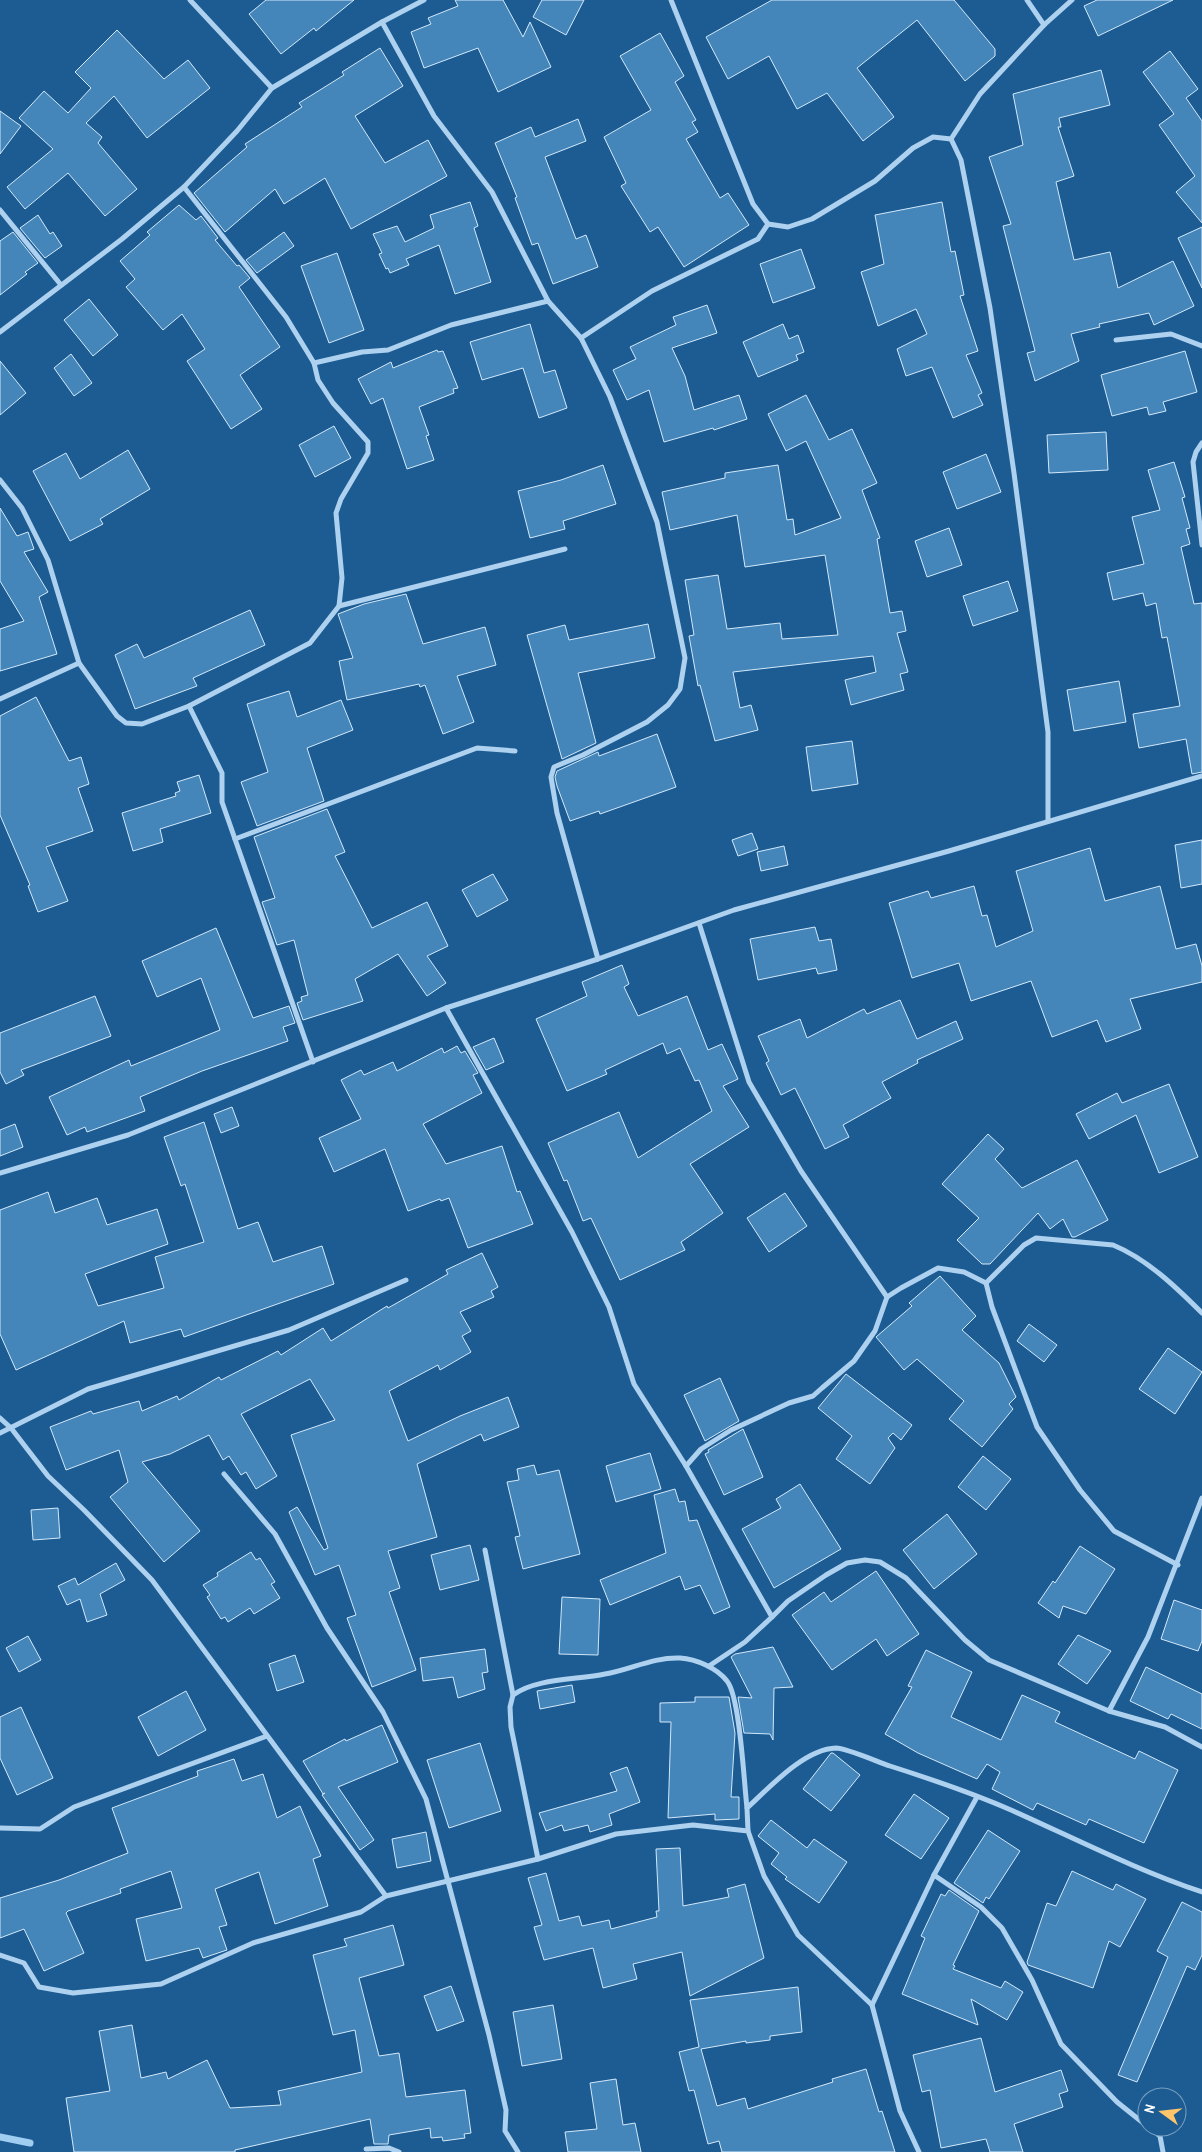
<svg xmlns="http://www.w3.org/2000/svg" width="1202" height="2152" font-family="'Archivo Narrow',sans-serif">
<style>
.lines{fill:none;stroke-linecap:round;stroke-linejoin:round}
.stream{stroke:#a0cef1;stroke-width:7}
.building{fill:#4485ba;stroke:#d3e9fa}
.minor{stroke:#add1ef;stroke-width:5}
</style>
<rect width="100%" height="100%" fill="#1c5c93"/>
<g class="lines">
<polyline class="stream" points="0,2137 30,2143"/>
</g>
<g class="building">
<polygon points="266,0 354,0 316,31 314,28 281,54 249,14"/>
<polygon points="455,0 503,0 523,37 530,22 551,67 498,92 478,48 424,68 411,32 431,24 428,18 458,6"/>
<polygon points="542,0 584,0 566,35 533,17"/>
<polygon points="772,0 954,0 995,49 995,56 965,81 917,20 857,68 894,117 863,141 827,93 797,109 769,56 728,79 706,37"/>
<polygon points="1097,0 1173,0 1098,36 1084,6"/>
<polygon points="117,30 164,79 188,60 210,88 147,138 114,96 86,123 102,137 98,143 137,189 105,216 68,173 25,209 7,187 53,149 19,118 44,91 68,113 91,88 75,72"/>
<polygon points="660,33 684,76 675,82 696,120 692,122 698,132 686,139 720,198 728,193 749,225 684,267 658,227 650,232 621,186 626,183 604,137 651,110 620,56"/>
<polygon points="380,48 403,86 355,116 385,163 428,140 447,176 351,229 325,178 284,204 275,189 225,232 194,193 247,147 245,144 302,107 299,103 344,75 342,72"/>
<polygon points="1170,51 1198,89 1186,98 1202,121 1202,223 1176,192 1195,176 1159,125 1174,114 1143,72"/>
<polygon points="1101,70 1110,105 1059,118 1061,127 1058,127 1074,176 1056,182 1074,260 1110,252 1118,288 1173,261 1194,306 1154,325 1149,313 1099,324 1100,327 1071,334 1079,361 1035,381 1027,353 1035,351 1003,226 1011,224 989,157 1023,145 1013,94"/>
<polygon points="0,111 21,126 0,154"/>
<polygon points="578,119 586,141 545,157 576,239 586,235 598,267 553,284 538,243 532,245 515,198 517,197 495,143 531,127 535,137"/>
<polygon points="470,202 478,226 474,228 491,282 455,294 439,245 406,259 409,265 390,273 388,268 386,269 379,254 382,253 373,234 397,226 405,242 434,228 430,215"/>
<polygon points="942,202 951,252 955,251 964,295 960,296 978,351 966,355 982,393 978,395 983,405 953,418 932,367 906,376 897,349 927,334 916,309 878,326 861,272 884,264 875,215"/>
<polygon points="179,205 196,220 201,216 218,238 215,240 237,266 239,265 250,278 239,287 280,347 240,375 262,409 231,429 187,361 205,349 182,314 163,330 126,287 135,279 120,261 150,235 147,232"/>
<polygon points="38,215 50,234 53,232 62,246 45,258 20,228"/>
<polygon points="1202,227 1202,288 1178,238"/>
<polygon points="13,232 38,263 25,272 27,274 0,295 0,241"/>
<polygon points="284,232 294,246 257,273 246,260"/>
<polygon points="801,249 815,288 773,303 760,264"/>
<polygon points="337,253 364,330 329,343 301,266"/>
<polygon points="89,299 118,335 93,356 64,320"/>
<polygon points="707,305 717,333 672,348 685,376 694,410 739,395 747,419 714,430 713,428 664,442 649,390 627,400 613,370 636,359 630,347 676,325 673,317"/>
<polygon points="530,324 544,373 555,370 567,408 539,418 523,368 482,380 470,342"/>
<polygon points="783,324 789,339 798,335 804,352 796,355 798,360 758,377 743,342"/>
<polygon points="437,350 438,352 443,351 458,388 453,389 454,393 419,407 429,435 426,436 434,460 407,469 383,398 371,404 358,379 391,362 393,368"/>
<polygon points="1185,351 1197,392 1163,402 1166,411 1149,415 1147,407 1112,416 1101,375"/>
<polygon points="71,354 92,383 74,396 54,368"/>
<polygon points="0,361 26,393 0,415"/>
<polygon points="806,395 829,440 852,429 877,483 862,490 880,538 877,539 890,613 902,611 906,631 897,633 908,672 900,674 904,690 851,705 845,680 876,672 873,656 733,672 740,708 751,705 758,730 715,741 700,685 698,686 689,636 694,635 685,580 718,575 727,629 780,623 782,639 838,635 825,555 745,567 737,515 670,530 662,492 725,478 725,473 778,465 787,520 793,519 795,535 841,518 806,441 786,451 768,414"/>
<polygon points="334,426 351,458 315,477 299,445"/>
<polygon points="1106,432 1108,470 1049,473 1047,435"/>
<polygon points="128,450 150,489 100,519 103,524 70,541 33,471 66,453 80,479"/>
<polygon points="986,454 1001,492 957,509 943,472"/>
<polygon points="1174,462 1185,497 1182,498 1190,528 1186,529 1190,544 1181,547 1194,604 1202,603 1202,772 1192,774 1186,739 1139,748 1133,714 1180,706 1167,637 1162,638 1156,603 1146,606 1143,593 1113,600 1107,573 1144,564 1132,517 1160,510 1148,470"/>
<polygon points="603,465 616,504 563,521 565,529 530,538 518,491 561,480"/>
<polygon points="0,508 17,536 28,532 34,549 24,552 48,592 39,597 57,654 0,671 0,629 24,621 0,581"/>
<polygon points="949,528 962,565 927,577 915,541"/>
<polygon points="1008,581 1018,611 973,626 963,596"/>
<polygon points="406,594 423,644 485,627 496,665 457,676 474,722 443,734 425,685 420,687 419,684 347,700 339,661 353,658 338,614 364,604"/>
<polygon points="250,610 265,645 193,678 197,686 135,709 115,655 137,644 144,658"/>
<polygon points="648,624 655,658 578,673 596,743 562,759 527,635 565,625 569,640"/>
<polygon points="1119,681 1126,722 1074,731 1067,690"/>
<polygon points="289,691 297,717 341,700 353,730 307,748 324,801 257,826 241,782 268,772 247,704"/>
<polygon points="36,697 69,761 81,757 89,784 78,788 93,831 46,847 68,901 38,912 28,886 30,885 0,815 0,716"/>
<polygon points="657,734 676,787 600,814 599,811 570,821 557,786 555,777 557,771 598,752 599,756"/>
<polygon points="852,741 858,784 812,791 806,747"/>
<polygon points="199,775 211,813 160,829 163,842 133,851 122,813 176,796 175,793 180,791 177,782"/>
<polygon points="327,809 345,852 335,856 372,928 427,902 448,946 427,956 446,983 427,996 398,954 355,979 363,1001 303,1020 297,1003 302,1001 301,997 308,995 294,940 277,945 262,902 275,898 254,837"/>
<polygon points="752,833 758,849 738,856 732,840"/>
<polygon points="1202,840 1202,884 1181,888 1175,845"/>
<polygon points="784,846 788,865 761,871 757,852"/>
<polygon points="1090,848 1105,901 1160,886 1176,949 1196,944 1202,966 1202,982 1130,999 1141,1029 1106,1042 1097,1020 1052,1037 1031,981 971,1001 959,963 912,978 889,903 928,891 931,898 974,886 982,916 987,915 996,947 1033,931 1016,871"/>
<polygon points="493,874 508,900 477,917 462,890"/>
<polygon points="815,927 819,941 831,939 837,970 818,974 816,968 758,980 750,939"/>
<polygon points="216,928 253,1018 289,1006 295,1023 283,1027 288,1041 202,1071 140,1097 145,1111 87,1132 85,1127 67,1135 49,1097 129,1060 131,1066 220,1030 201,978 157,997 142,961"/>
<polygon points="622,965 629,984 624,987 638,1016 687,996 708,1050 722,1044 738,1079 723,1086 749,1127 690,1164 723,1213 681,1242 685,1250 620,1280 591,1218 583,1221 567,1180 564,1181 548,1143 619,1112 638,1158 712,1111 699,1080 695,1081 680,1048 667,1054 663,1043 605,1070 607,1074 567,1091 536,1019 587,996 582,982"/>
<polygon points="95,996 111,1036 21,1070 24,1075 6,1084 0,1072 0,1033"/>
<polygon points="900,1000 917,1039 956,1021 963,1039 917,1060 918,1063 882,1082 891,1098 843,1125 849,1137 825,1149 795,1088 781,1095 766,1063 769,1061 758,1036 800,1019 807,1038 864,1009 867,1014"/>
<polygon points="494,1038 504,1062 486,1070 473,1047"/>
<polygon points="457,1046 461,1053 465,1051 478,1073 473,1075 482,1093 423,1124 446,1164 502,1146 517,1192 520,1191 533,1224 468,1248 449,1198 441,1201 440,1199 408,1211 385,1149 334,1172 319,1138 361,1119 341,1080 361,1070 364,1075 393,1062 397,1071 442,1048 444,1053"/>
<polygon points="1169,1084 1198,1157 1159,1173 1136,1115 1089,1139 1076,1114 1117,1093 1122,1103"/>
<polygon points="232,1107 239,1126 221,1133 214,1114"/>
<polygon points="204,1122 238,1229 258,1222 273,1262 322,1246 334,1284 184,1337 181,1329 130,1343 124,1321 16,1370 0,1334 0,1210 48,1192 55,1213 97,1198 107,1225 157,1209 168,1244 85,1274 98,1306 164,1288 155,1257 204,1242 185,1184 181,1186 164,1137"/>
<polygon points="15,1124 23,1147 0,1156 0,1130"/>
<polygon points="988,1134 1004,1149 995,1159 1022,1188 1077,1160 1108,1220 1075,1237 1072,1237 1063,1219 1050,1229 1038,1213 990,1264 982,1264 957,1240 979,1218 942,1184"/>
<polygon points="785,1193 807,1226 769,1252 747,1218"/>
<polygon points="482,1253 498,1287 491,1291 494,1297 460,1312 471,1331 462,1336 471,1352 440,1370 438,1365 389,1391 408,1441 460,1416 508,1397 519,1427 484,1441 481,1434 417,1464 437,1537 388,1551 400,1588 389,1592 416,1670 372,1687 347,1618 356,1615 339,1565 315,1575 289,1512 297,1507 324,1550 328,1548 291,1435 335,1420 310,1379 241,1414 277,1476 256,1489 246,1472 241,1475 229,1456 223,1460 209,1435 170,1454 142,1462 200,1531 164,1562 110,1497 128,1482 119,1450 66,1470 50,1427 91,1411 93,1414 139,1401 142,1411 177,1396 179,1400 219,1377 221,1380 278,1351 281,1355 323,1328 331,1341 387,1306 388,1308 448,1274 446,1270"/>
<polygon points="940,1276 976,1316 962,1330 999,1363 1016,1397 1009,1404 1013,1409 982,1447 949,1419 964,1401 917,1359 904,1370 876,1337 912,1306 909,1303"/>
<polygon points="1029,1324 1057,1345 1044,1362 1017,1341"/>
<polygon points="1168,1348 1202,1372 1175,1414 1139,1389"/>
<polygon points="846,1374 912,1425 901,1440 893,1433 888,1438 895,1448 870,1484 836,1459 852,1436 818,1408"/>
<polygon points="720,1378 739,1421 705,1441 684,1395"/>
<polygon points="743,1429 763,1477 724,1495 705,1454 709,1452 708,1450"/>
<polygon points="650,1453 661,1489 616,1502 606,1466"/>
<polygon points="983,1456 1011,1479 986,1510 958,1487"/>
<polygon points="534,1465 537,1475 559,1470 580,1554 523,1569 515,1537 520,1536 507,1482 519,1480 517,1469"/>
<polygon points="800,1484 841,1549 774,1588 742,1529 781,1508 776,1499"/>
<polygon points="675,1489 679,1502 685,1501 689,1521 697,1520 730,1607 714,1614 700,1585 685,1590 680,1576 610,1605 600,1580 666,1553 654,1495"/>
<polygon points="58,1508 60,1538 33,1540 31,1510"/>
<polygon points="947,1514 977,1554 934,1589 903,1550"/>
<polygon points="470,1545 479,1580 440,1590 431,1555"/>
<polygon points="1080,1546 1115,1569 1086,1614 1063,1606 1059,1618 1038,1603 1053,1581 1055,1583"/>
<polygon points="251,1552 256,1560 260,1558 275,1582 271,1584 280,1598 254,1614 250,1608 228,1622 225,1617 221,1619 207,1597 210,1595 203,1585 218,1576 217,1573"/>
<polygon points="116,1563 125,1580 100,1594 107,1615 87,1622 80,1599 67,1605 58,1586 75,1578 78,1585"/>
<polygon points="876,1571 919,1634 887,1656 876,1639 832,1670 792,1615 824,1592 831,1602"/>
<polygon points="562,1597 600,1599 598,1655 559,1654"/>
<polygon points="1174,1600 1202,1610 1202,1641 1198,1651 1161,1639"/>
<polygon points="1078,1635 1111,1651 1087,1684 1058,1664"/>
<polygon points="28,1636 41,1660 19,1672 6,1648"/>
<polygon points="773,1647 793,1687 774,1688 773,1740 770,1734 744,1733 738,1697 752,1698 731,1657 735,1654"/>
<polygon points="485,1649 488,1672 482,1673 485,1689 458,1698 453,1677 423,1681 420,1658"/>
<polygon points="926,1650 972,1672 951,1717 1001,1740 1022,1695 1060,1712 1055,1722 1135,1759 1139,1751 1178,1770 1144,1843 1089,1819 1086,1825 1037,1803 1033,1810 992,1789 1000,1772 987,1764 977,1779 918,1753 885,1734 912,1687 908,1686"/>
<polygon points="295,1655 304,1682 277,1691 269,1664"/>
<polygon points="1146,1667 1202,1694 1202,1729 1171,1714 1168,1719 1130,1701"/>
<polygon points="572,1685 575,1702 540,1709 537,1691"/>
<polygon points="186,1691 206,1730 158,1756 138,1717"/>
<polygon points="695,1697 729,1697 735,1733 731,1797 739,1797 739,1819 715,1820 715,1814 668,1818 671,1722 660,1722 660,1703 695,1702"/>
<polygon points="21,1707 53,1778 17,1795 0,1758 0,1717"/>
<polygon points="382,1725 398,1762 338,1787 374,1840 360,1850 322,1795 325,1793 323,1794 303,1761 345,1739 346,1741"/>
<polygon points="480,1743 501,1811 449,1828 427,1760"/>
<polygon points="831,1753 833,1753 860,1775 831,1811 803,1789"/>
<polygon points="234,1759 242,1781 263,1774 277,1818 300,1806 321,1856 313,1859 328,1906 275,1924 259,1872 215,1889 227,1925 219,1927 227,1950 203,1958 199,1948 146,1961 136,1919 182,1908 171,1871 120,1889 121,1893 68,1911 66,1913 84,1953 44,1971 24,1929 0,1938 0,1898 59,1880 128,1853 112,1808 198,1776 197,1771"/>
<polygon points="627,1767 640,1802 609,1814 612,1825 590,1832 588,1825 564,1831 562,1825 546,1831 539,1813 617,1791 610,1773"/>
<polygon points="914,1794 949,1818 921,1859 885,1835"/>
<polygon points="771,1820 807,1848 814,1839 847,1862 819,1903 785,1879 787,1877 771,1864 779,1853 758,1836"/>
<polygon points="988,1830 1020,1851 989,1899 986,1897 983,1903 954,1883"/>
<polygon points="426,1832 431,1861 397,1868 392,1839"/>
<polygon points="680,1848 683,1906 729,1897 727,1889 745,1884 764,1958 690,1996 682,1952 633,1964 637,1979 603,1988 593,1948 544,1960 534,1927 542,1925 528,1878 546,1873 559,1921 579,1916 582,1926 609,1920 611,1929 657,1917 656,1911 659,1911 656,1849"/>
<polygon points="1072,1871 1113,1890 1116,1884 1146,1899 1120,1947 1109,1941 1093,1988 1028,1965 1027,1962 1047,1903 1056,1906"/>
<polygon points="949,1890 979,1911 953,1965 955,1966 953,1969 1001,1988 1005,1981 1023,1992 1007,2020 971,1999 978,2025 902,1994 925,1938 921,1936 941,1894 945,1896"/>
<polygon points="1182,1902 1202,1912 1202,1955 1195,1970 1187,1966 1137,2082 1118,2075 1168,1957 1157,1951"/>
<polygon points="393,1925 404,1965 359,1978 379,2056 399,2053 406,2097 465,2090 471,2133 464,2134 465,2138 443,2141 442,2137 431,2138 430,2128 389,2135 388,2144 374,2144 370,2119 235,2150 235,2152 74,2152 66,2098 110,2091 99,2031 132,2025 141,2078 166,2072 168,2079 207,2060 230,2108 281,2105 278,2091 362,2072 355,2030 333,2035 313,1955 347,1946 344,1939"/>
<polygon points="451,1986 464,2021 437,2031 424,1996"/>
<polygon points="798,1987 802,2032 770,2036 770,2040 746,2043 746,2041 701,2049 717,2106 745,2098 748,2109 833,2082 832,2079 866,2069 879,2112 882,2111 895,2152 722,2152 719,2141 708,2144 694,2090 689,2091 679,2052 699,2047 690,2000"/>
<polygon points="553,2005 562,2059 522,2066 513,2012"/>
<polygon points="981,2038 995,2092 1061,2070 1068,2091 1059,2094 1063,2107 1014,2124 1023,2152 990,2152 986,2139 941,2148 930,2090 922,2092 913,2055"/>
<polygon points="616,2079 623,2125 635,2123 641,2152 568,2152 565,2132 597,2129 590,2083"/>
</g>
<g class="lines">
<g class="minor">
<polyline points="190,0 272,88"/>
<polyline points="671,0 753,204 768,224 788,227 812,219 875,181 913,148 933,137 951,139"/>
<polyline points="1027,0 1044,25"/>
<polyline points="382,22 434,116 492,192 548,301 581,338 610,397 657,522 685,658 680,689 668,705 647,722 583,755 554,767 551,777 557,813 598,959"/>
<polyline points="951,139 961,160 990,308 1014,473 1048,732 1048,821"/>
<polyline points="951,139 980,94 1044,25 1072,0"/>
<polyline points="0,210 61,285"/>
<polyline points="0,332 122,239 184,187 237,131 272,88 382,22 424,0"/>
<polyline points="581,338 652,291 758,239 768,224"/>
<polyline points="1116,340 1171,334 1202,346"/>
<polyline points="314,363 362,352 388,350 451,325 548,301"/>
<polyline points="1202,443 1196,452 1193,462 1202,545"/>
<polyline points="0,480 22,508 48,560 79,663 117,716 126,723 142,724 189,706 310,643 339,606 342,578 336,513 341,499 368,453 368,442 333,403 318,380 314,363 286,317 184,187"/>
<polyline points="339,606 565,549"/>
<polyline points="0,699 79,663"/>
<polyline points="189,706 222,773 222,802 313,1062"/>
<polyline points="235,839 477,748 515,751"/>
<polyline points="699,923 749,1082 801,1171 887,1297"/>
<polyline points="446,1008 572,1232 609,1307 634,1384 686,1466 772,1617 788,1601 826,1575 847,1563 865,1560 880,1562 906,1578 965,1640 989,1660 1109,1711 1165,1727 1202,1747"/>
<polyline points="0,1173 128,1135 446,1008 598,959 734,910 949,851 1202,776"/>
<polyline points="986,1283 992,1307 1037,1427 1080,1490 1114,1531 1178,1565"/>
<path d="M 986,1283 L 1024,1245 L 1036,1238 L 1113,1245 C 1147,1259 1176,1287 1202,1313"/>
<polyline points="0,1418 11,1428 48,1476 84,1510 152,1580 386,1896 538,1859 616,1834 693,1825 748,1831 764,1876 798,1935 872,2005 900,2111 919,2152"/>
<polyline points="0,1433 88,1389 289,1330 406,1280"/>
<polyline points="686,1466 701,1449 731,1430 789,1403 813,1396 822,1388 854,1361 875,1331 887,1297 901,1288 938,1268 964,1272 986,1283"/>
<polyline points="224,1474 275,1534 327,1628 383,1712 426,1799 489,2035 506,2110 505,2131 518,2152"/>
<polyline points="485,1550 513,1695"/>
<polyline points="709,1666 745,1642 772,1617"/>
<polyline points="1109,1711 1148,1637 1202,1498"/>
<polyline points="0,1828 40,1829 74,1807 267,1736"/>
<path d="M 748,1831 L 747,1808 C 769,1788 804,1749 836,1748 C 846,1748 878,1762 890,1766 C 931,1779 972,1793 1011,1810 C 1074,1838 1136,1870 1202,1892"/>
<path d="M 538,1859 L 511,1727 L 510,1707 L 513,1695 C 536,1678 577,1680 605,1674 C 630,1670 653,1657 680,1658 C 696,1659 717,1668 727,1681 C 740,1697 744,1783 747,1808"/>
<polyline points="934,1875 981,1907 1002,1928 1032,1980 1061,2044 1117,2102 1147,2126"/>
<polyline points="0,1955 24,1963 39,1987 73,1993 161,1984 253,1943 361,1912 386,1896"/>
<polyline points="872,2005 934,1875 977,1797"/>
<polyline points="1149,2127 1160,2136 1163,2152"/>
<polyline points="366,2149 389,2148 399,2152"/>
</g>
</g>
<g transform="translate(1162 2112) rotate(285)"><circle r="24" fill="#1c5c93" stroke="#779dbe"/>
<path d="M0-4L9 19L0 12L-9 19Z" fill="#ffc56b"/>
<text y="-8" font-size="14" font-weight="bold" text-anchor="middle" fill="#ffffff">N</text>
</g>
</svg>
